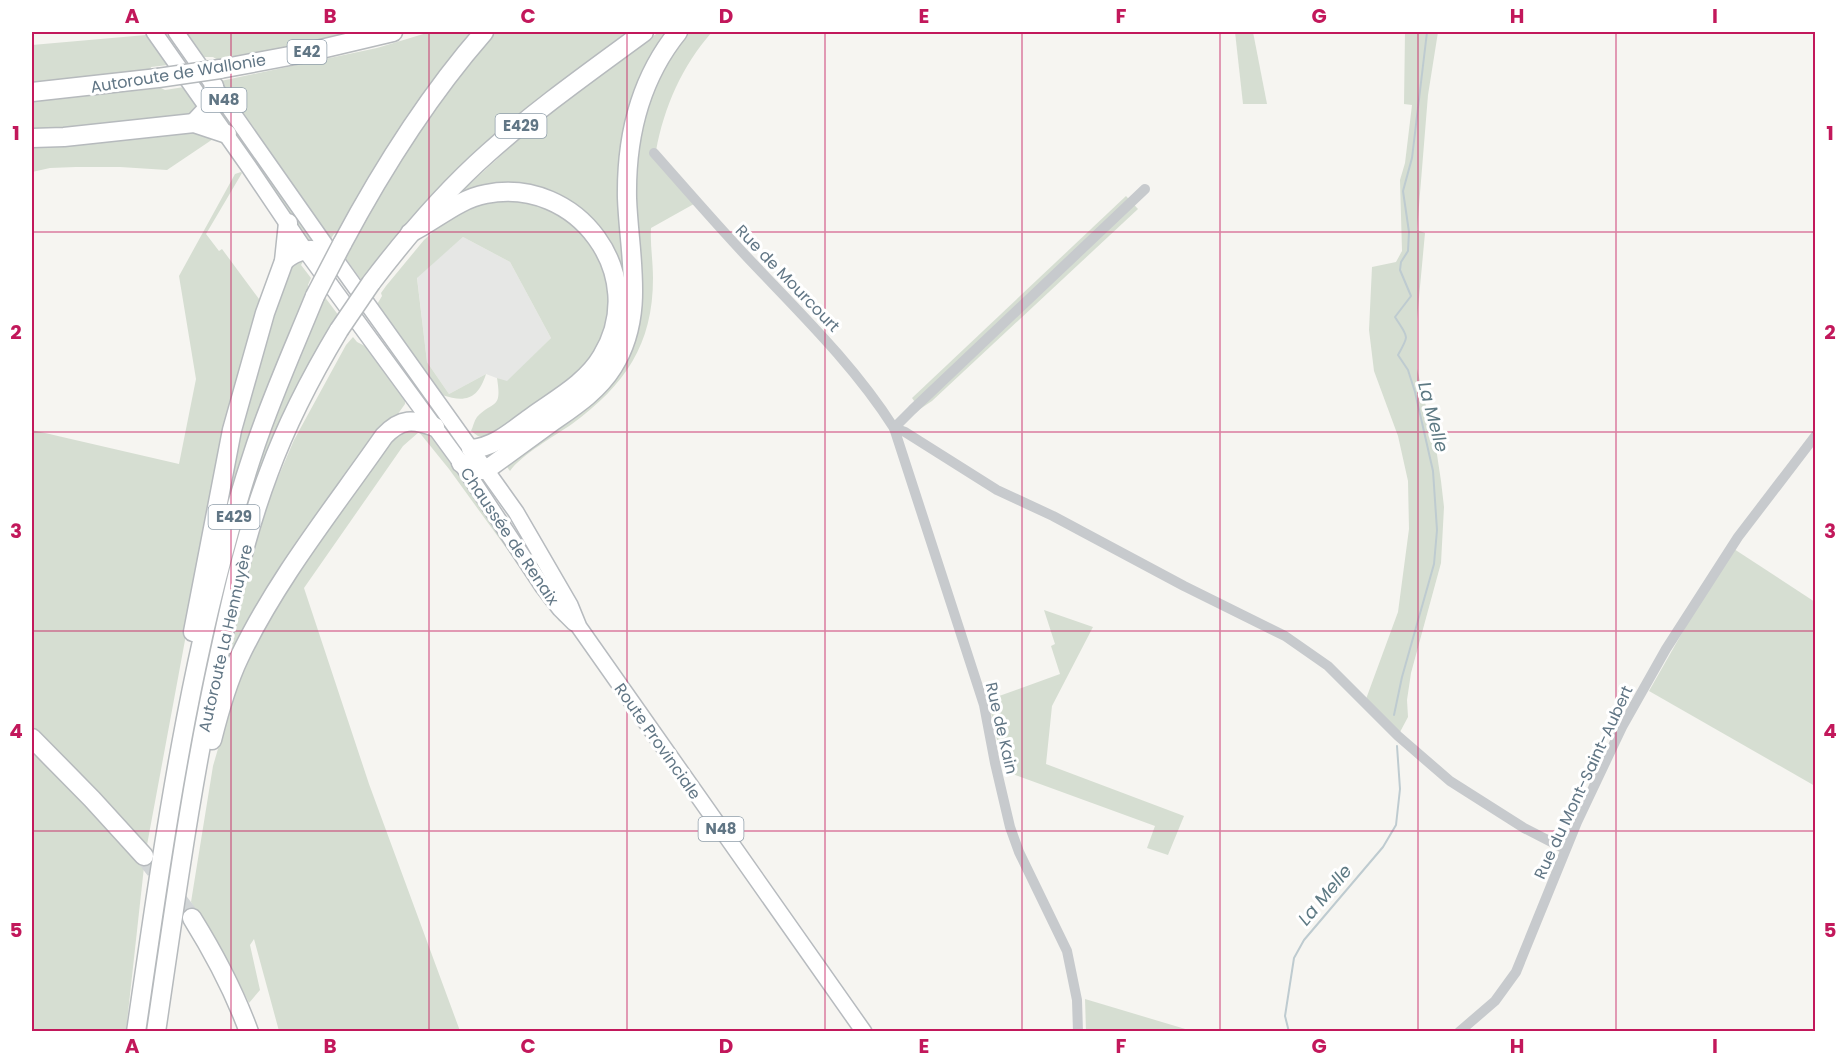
<svg xmlns="http://www.w3.org/2000/svg" width="1847" height="1063" font-family="Poppins,sans-serif">
<style>
.built{fill:#e6e7e5}
.green{fill:#d6ded2}
.lines{fill:none;stroke-linecap:round;stroke-linejoin:round}
.stream{stroke:#becbd0;stroke-width:2}
.highway-tunnel{stroke:#d1d5d6;stroke-width:18;stroke-dasharray:18 9;stroke-linecap:butt}
.primary-casing{stroke:#b7bbbf;stroke-width:18}
.highway-casing{stroke:#b6babd;stroke-width:21}
.street{stroke:#c7cacd;stroke-width:10}
.primary{stroke:#fff;stroke-width:15}
.highway{stroke:#fff;stroke-width:18}
.highway-bridge-casing{stroke:#b6babd;stroke-width:21;stroke-linecap:butt}
.highway-bridge{stroke:#fff;stroke-width:18}
.grid{fill:none;stroke:#c2185b;stroke-width:1.5;stroke-opacity:0.55}
.labels{text-anchor:middle;stroke-width:6;stroke-linejoin:round;paint-order:stroke}
.shield{fill:#fff;stroke:#909faa;stroke-width:1.5}
.shield-label{font-size:15px;font-weight:bold;fill:#617685}
.street-label{font-size:16px;fill:#617685;stroke:#fff}
.water-label{font-size:18px;font-style:italic;fill:#5d7983;stroke:#fff}
.neatline{fill:none;stroke:#c2185b;stroke-width:2}
.grid-label{font-size:20px;text-anchor:middle;font-weight:bold;fill:#c2185b}
</style>
<rect width="100%" height="100%" fill="#f6f5f1"/>
<polygon class="built" points="463,237 510,262 551,338 507,382 486,374 449,394 427,362 417,277"/>
<g class="green">
<polygon points="181,32 369,32 221,62 213,57 198,57"/>
<polygon points="430,32 470,32 391,141 338,232 334,234 330,240 216,82 377,48"/>
<polygon points="495,32 636,32 583,71 362,281 344,256 406,143 487,38"/>
<path d="M 659,32 L 712,32 C 682,66 664,107 656,151 L 701,200 L 651,228 C 650,244 653,261 653,278 C 653,345 625,385 572,424 C 556,435 521,455 510,471 L 485,437 L 478,436 L 471,431 C 473,427 474,421 477,417 C 494,400 502,410 497,378 L 507,381 L 551,338 L 510,262 L 463,237 L 417,278 L 427,362 L 449,394 L 486,374 C 478,399 466,403 442,395 L 376,306 L 382,296 L 381,293 L 386,286 L 424,240 L 453,214 L 451,201 L 517,141 L 583,86 Z"/>
<polygon points="1235,32 1253,32 1267,104 1243,104"/>
<polygon points="1405,32 1438,32 1428,95 1417,230 1425,233 1417,319 1417,369 1436,448 1441,481 1444,507 1441,563 1411,673 1407,700 1408,717 1400,732 1366,699 1398,612 1409,529 1408,481 1398,436 1374,371 1369,330 1372,267 1396,262 1402,251 1400,180 1405,163 1412,105 1404,104"/>
<polygon points="146,35 168,65 151,67 150,72 32,86 32,45"/>
<polygon points="184,87 200,110 200,113 32,133 32,101 161,88 165,90"/>
<polygon points="217,103 322,247 308,246 214,111"/>
<polygon points="188,132 207,134 216,137 167,170 120,167 76,167 50,168 32,172 32,147"/>
<polygon points="241,172 242,173 206,234 219,251 222,249 262,303 244,355 224,430 147,845 32,728 32,430 179,464 196,379 179,276 235,174"/>
<polygon points="1126,196 1138,209 932,401 920,409 912,398"/>
<polygon points="305,258 301,265 311,278 308,285 309,289 278,360 252,430 216,549 226,469 288,263"/>
<polygon points="324,296 339,316 282,427 176,865 171,870 166,864 200,671 253,471"/>
<polygon points="353,337 357,342 369,348 405,399 405,404 287,569 216,709 258,530 268,501 294,440 346,345"/>
<polygon points="398,429 427,430 565,624 559,621 449,469 419,432 403,446 304,588 369,784 460,1031 279,1031 254,939 250,945 260,990 249,1003 231,966 191,902 213,766 240,673 273,607"/>
<polygon points="1734,549 1815,602 1815,786 1649,691 1690,619"/>
<polygon points="1044,610 1093,627 1052,706 1046,764 1184,816 1168,855 1147,848 1155,826 1004,771 988,700 1060,674 1051,646 1055,644"/>
<polygon points="32,749 113,830 144,867 126,1031 32,1031"/>
<polygon points="1085,999 1192,1031 1086,1031"/>
</g>
<g class="lines">
<g class="stream">
<path d="M 1394,715 L 1402,677 L 1434,564 L 1437,530 L 1433,471 L 1415,392 L 1408,370 L 1398,355 C 1410,334 1408,338 1395,317 L 1411,296 L 1400,270 L 1401,262 L 1408,251 L 1409,232 L 1403,191 L 1412,158 L 1427,32"/>
<polyline points="1289,1032 1285,1016 1294,958 1304,940 1383,847 1396,825 1400,789 1397,746"/>
</g>
<polyline class="highway-tunnel" points="144,856 192,918"/>
<g class="primary-casing">
<g id="primary">
<polyline points="154,32 249,167 305,250 461,463 543,587 560,609 574,623"/>
<polyline points="176,32 331,253 516,512 570,605 579,627 864,1032"/>
</g>
</g>
<g class="highway-casing">
<g id="highway">
<polyline points="220,69 300,54 393,32"/>
<polyline points="32,92 158,78"/>
<polyline points="194,123 208,108 214,86"/>
<polyline points="32,138 64,137 194,123 227,134"/>
<path d="M 410,233 C 435,221 458,199 486,194 C 577,176 651,275 602,356 C 587,382 558,398 534,415 C 514,429 496,447 471,449"/>
<path d="M 342,244 C 382,169 428,96 484,32"/>
<path d="M 284,261 C 298,248 313,248 331,253"/>
<path d="M 371,283 C 406,237 444,192 488,153 C 537,109 591,71 644,32"/>
<path d="M 461,463 L 474,470 L 486,470 C 508,454 530,438 552,422 C 575,406 598,391 613,367 C 646,315 629,256 627,198 C 626,138 640,79 678,32"/>
<polyline points="193,632 232,430 265,313 284,261 288,223"/>
<polyline points="32,738 92,799 144,856"/>
<path d="M 212,740 C 219,712 227,683 239,658 C 277,578 334,508 384,436 C 401,418 413,419 435,427"/>
<path d="M 192,918 C 215,955 234,991 249,1032"/>
<path d="M 136,1032 C 165,834 192,634 256,444 C 273,394 295,345 315,296"/>
<path d="M 156,1032 C 175,904 192,777 220,651 C 233,591 247,530 269,472 C 287,423 312,375 339,330"/>
</g>
</g>
<g class="street">
<path d="M 654,153 C 685,188 716,224 748,258 C 800,313 854,365 894,428 L 984,705 L 995,763 L 1010,827 L 1019,852 L 1067,951 L 1077,1000 L 1078,1032"/>
<polyline points="894,428 905,432 997,490 1053,516 1184,586 1285,636 1328,666 1398,736 1450,781 1524,828 1565,849"/>
<polyline points="894,428 912,410 1145,189"/>
<polyline points="1459,1032 1495,1001 1516,972 1577,822 1622,727 1666,649 1738,537 1816,435"/>
</g>
<use href="#primary" class="primary"/>
<use href="#highway" class="highway"/>
<g class="highway-bridge-casing">
<g id="highway-bridge">
<polyline points="158,78 220,69"/>
<polyline points="315,296 342,244"/>
<polyline points="339,330 371,283"/>
</g>
</g>
<use href="#highway-bridge" class="highway-bridge"/>
</g>
<path class="grid" d="M 231,32 L 231,1032M 429,32 L 429,1032M 627,32 L 627,1032M 825,32 L 825,1032M 1022,32 L 1022,1032M 1220,32 L 1220,1032M 1418,32 L 1418,1032M 1616,32 L 1616,1032M 32,232 L 1816,232M 32,432 L 1816,432M 32,631 L 1816,631M 32,831 L 1816,831"/>
<g class="labels">
<g class="shield">
<rect x="287.5" y="40" width="39" height="24" rx="4.5"/>
<rect x="201.5" y="88" width="45" height="24" rx="4.5"/>
<rect x="495.5" y="114" width="51" height="24" rx="4.5"/>
<rect x="208.5" y="505" width="51" height="24" rx="4.5"/>
<rect x="698.5" y="817" width="45" height="24" rx="4.5"/>
</g>
<g class="shield-label">
<text x="307" y="57">E42</text>
<text x="224" y="105">N48</text>
<text x="521" y="131">E429</text>
<text x="234" y="522">E429</text>
<text x="721" y="834">N48</text>
</g>
<g class="street-label">
<text transform="translate(178 73) rotate(-9)" y="6">Autoroute de Wallonie</text>
<text transform="translate(788 278) rotate(46)" y="6">Rue de Mourcourt</text>
<text transform="translate(510 536) rotate(56)" y="6">Chaussée de Renaix</text>
<text transform="translate(225 638) rotate(-77)" y="6">Autoroute La Hennuyère</text>
<text transform="translate(1002 728) rotate(77)" y="6">Rue de Kain</text>
<text transform="translate(658 741) rotate(55)" y="6">Route Provinciale</text>
<text transform="translate(1583 782) rotate(-65)" y="6">Rue du Mont-Saint-Aubert</text>
</g>
<g class="water-label">
<text transform="translate(1433 417) rotate(75)" y="6">La Melle</text>
<text transform="translate(1325 895) rotate(-50)" y="6">La Melle</text>
</g>
</g>
<rect width="1847" height="1063" fill="none" stroke="#ffffff" stroke-width="66"/>
<rect x="33" y="33" width="1781" height="997" class="neatline"/>
<g class="grid-label">
<text x="132" y="23">A</text>
<text x="330" y="23">B</text>
<text x="528" y="23">C</text>
<text x="726" y="23">D</text>
<text x="924" y="23">E</text>
<text x="1121" y="23">F</text>
<text x="1319" y="23">G</text>
<text x="1517" y="23">H</text>
<text x="1715" y="23">I</text>
<text x="16" y="140">1</text>
<text x="1830" y="140">1</text>
<text x="16" y="339">2</text>
<text x="1830" y="339">2</text>
<text x="16" y="538">3</text>
<text x="1830" y="538">3</text>
<text x="16" y="738">4</text>
<text x="1830" y="738">4</text>
<text x="16" y="937">5</text>
<text x="1830" y="937">5</text>
<text x="132" y="1053">A</text>
<text x="330" y="1053">B</text>
<text x="528" y="1053">C</text>
<text x="726" y="1053">D</text>
<text x="924" y="1053">E</text>
<text x="1121" y="1053">F</text>
<text x="1319" y="1053">G</text>
<text x="1517" y="1053">H</text>
<text x="1715" y="1053">I</text>
</g>
</svg>
